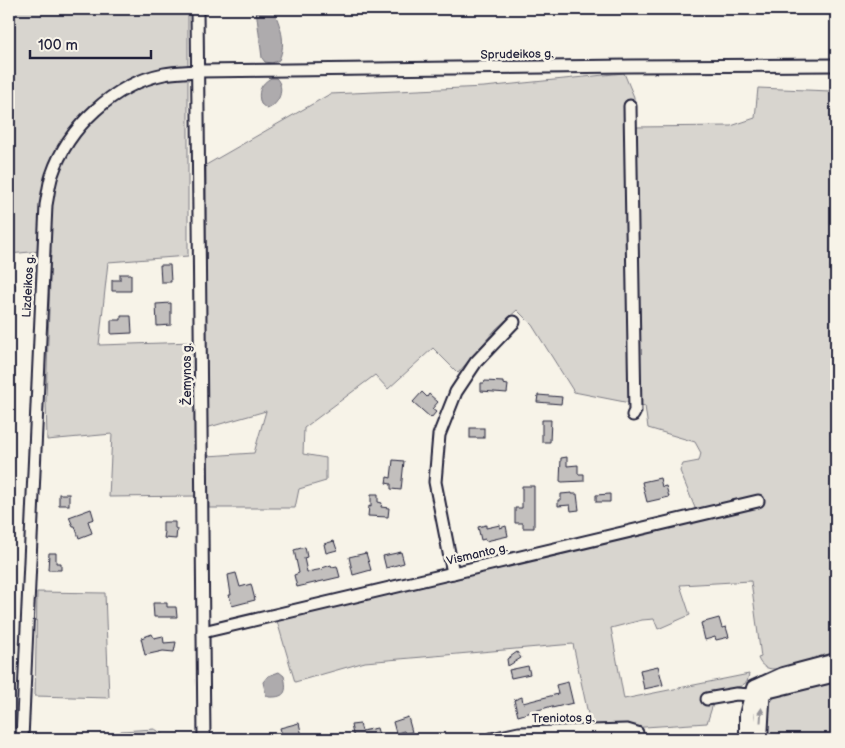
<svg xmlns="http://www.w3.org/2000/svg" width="845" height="748" font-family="'Balsamiq Sans',sans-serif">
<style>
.green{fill:#d8d5cf;stroke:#7d7c85}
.water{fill:#aeabad;stroke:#76747f}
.building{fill:#c2bfbd;stroke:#22223b}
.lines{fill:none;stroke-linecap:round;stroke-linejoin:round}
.minor-casing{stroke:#22223b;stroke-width:15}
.major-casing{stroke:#22223b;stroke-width:18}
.minor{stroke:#f7f3e8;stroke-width:11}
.major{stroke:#f7f3e8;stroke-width:14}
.oneway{fill:#97959a}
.labels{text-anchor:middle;stroke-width:5;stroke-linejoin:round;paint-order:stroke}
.street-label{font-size:12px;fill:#22223b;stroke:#f7f3e8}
</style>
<rect width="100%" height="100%" fill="#f7f3e8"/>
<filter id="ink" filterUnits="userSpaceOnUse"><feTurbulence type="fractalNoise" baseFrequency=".02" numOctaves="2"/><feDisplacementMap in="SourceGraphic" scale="10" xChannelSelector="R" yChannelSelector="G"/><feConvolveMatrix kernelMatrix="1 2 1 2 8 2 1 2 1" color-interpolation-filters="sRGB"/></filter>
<g filter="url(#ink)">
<g class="green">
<polygon points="9,9 188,9 188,256 108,262 99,345 194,342 197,496 109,497 112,434 47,440 46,400 51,250 9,254"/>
<path d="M 624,73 L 634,97 L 634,127 L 731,126 L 755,118 L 758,88 L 830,91 L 836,78 L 836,655 L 775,669 C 766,669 761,666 758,658 L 761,657 L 751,581 L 680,585 L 690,615 L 658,629 L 654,619 L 642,620 L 611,628 L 624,699 L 749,674 L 747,682 L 741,686 L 711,693 L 713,704 L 707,723 L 629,728 L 591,728 L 573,644 L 365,662 L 295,682 L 277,621 L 360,600 L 696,520 L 695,508 L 680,471 L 683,464 L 699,461 L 701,453 L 695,442 L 648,428 L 645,406 L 574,392 L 532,325 L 517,310 L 496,329 L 458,373 L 433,348 L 388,389 L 375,375 L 304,428 L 303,454 L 326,458 L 326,481 L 299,489 L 295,508 L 209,508 L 207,456 L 254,453 L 266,411 L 206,428 L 206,165 L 330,94 L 484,87 Z"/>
<polygon points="37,592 105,593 109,698 35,696"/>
<polygon points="836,679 836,739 768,739 768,706 775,696"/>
<polygon points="155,729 169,739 115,739 121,731"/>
</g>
<g class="water">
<path d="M 256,9 L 273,9 C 280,25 287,42 279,60 L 272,63 L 265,62 L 262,58 Z"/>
<path d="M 271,78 L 276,78 C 286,88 279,105 267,109 L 261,104 C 257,93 260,84 271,78 Z"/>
<path d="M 279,672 L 284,676 C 287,690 287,698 269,697 L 266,695 L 263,682 L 268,676 Z"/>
</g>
<g class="building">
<polygon points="160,265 170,265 171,282 161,282"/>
<polygon points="120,274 131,274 131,291 112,291 112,280 120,280"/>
<polygon points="9,283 15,284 15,292 9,292"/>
<polygon points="171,303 171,325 157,326 156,304"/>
<polygon points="121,316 131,316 132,333 111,334 111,320 121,320"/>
<polygon points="485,381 503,382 503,384 508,385 507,393 481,391 481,383 484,383"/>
<polygon points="422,392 427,397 429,394 438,402 432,409 436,412 431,418 413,402"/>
<polygon points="538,395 562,397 561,404 537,402"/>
<polygon points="542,420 551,420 550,442 542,442"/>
<rect x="470" y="428" width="14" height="10"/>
<polygon points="567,457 567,466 578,465 578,474 584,474 584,481 562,482 560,481 561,458"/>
<polygon points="393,460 404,461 401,490 391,489 391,484 386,483 387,477 391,478"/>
<polygon points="660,478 662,487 666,486 669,497 647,502 642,482"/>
<polygon points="522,486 534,486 534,528 523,528 523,523 515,523 515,508 522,508"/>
<polygon points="572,493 572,494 577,494 579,510 571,511 570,505 558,506 558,500 561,500 561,494"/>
<rect x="59" y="494" width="10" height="11"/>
<polygon points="371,494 378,494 378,502 382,503 381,507 389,508 388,517 368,516 369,506 371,507"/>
<polygon points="610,494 610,502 596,502 596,495"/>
<polygon points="91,509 94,519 88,521 92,533 79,538 75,526 73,526 69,517"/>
<polygon points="163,522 175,522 175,528 177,529 176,539 164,538 165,532 163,532"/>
<polygon points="486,525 486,528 500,525 500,528 506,526 508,536 486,541 485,539 481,540 478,527"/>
<polygon points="334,541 337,550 326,553 324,544"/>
<polygon points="305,547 307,557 304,558 307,572 323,569 322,568 331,565 332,567 337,566 340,577 297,587 294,575 299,573 294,550"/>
<polygon points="401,552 404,563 386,568 383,556"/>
<polygon points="49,553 56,553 56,563 61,563 61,570 48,570"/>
<polygon points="366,553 371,570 353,575 349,557"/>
<polygon points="236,573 240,587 251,584 255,600 232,606 229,595 231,595 228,575"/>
<polygon points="153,603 167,603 167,607 176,607 177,617 154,617"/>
<polygon points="719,618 722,628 726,627 729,637 716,640 715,637 705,640 701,623"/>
<polygon points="152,634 154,638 163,636 164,643 176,642 174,652 163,651 145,655 141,638"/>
<polygon points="517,652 521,658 508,666 507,659"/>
<polygon points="528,666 530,674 511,678 509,670"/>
<polygon points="658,666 663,685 644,689 640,670"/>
<polygon points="568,682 573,703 552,708 552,706 518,716 514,700 522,697 523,703 558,694 556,685"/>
<polygon points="408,717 412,732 405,733 404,731 396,733 393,722"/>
<polygon points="299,723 302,736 283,739 280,728"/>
<polygon points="360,724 362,731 377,728 380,739 354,739 351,725"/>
</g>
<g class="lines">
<g class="minor-casing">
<g id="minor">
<polyline points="197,9 204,739"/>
<polyline points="630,106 635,411 633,415"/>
<polyline points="453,573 435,482 439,435 456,392 476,362 514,322"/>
<polyline points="203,632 758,501"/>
<polyline points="707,699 736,694 751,695"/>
<path d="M 22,739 L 46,205 C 48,195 49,184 52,175 C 68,127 114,84 164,74 C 175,72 187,72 198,71 L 629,66 L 836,65"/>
<polyline points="491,739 519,733 627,730 637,733 637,739"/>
</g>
</g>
<g class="major-casing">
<g id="major">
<polyline points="762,692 836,674"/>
<polyline points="747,739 747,715 754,688 783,675 836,661"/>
<polyline points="760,739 763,684"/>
</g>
</g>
<use href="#minor" class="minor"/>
<use href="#major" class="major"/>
</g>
<defs><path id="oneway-solid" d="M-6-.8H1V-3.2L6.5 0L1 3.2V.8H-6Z" transform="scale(1.25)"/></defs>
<use class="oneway" href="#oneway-solid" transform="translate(761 715) rotate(-86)"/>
</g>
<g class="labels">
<g class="street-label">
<text transform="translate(517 54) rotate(-1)" y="4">Sprudeikos g.</text>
<text transform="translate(28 286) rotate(-87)" y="4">Lizdeikos g.</text>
<text transform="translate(187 374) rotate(-90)" y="4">Žemynos g.</text>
<text transform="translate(477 554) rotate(-13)" y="4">Vismanto g.</text>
<text transform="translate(563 718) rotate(-1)" y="4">Treniotos g.</text>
</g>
</g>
<rect width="845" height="748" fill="none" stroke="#f7f3e8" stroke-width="30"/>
<rect x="15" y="15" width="815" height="718" fill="none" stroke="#22223b" stroke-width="2" filter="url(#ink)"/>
<path d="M30 50v8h121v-8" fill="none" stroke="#22223b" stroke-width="2.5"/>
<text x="38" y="50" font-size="15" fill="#22223b" stroke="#f7f3e8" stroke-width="4" paint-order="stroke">100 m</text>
</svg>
